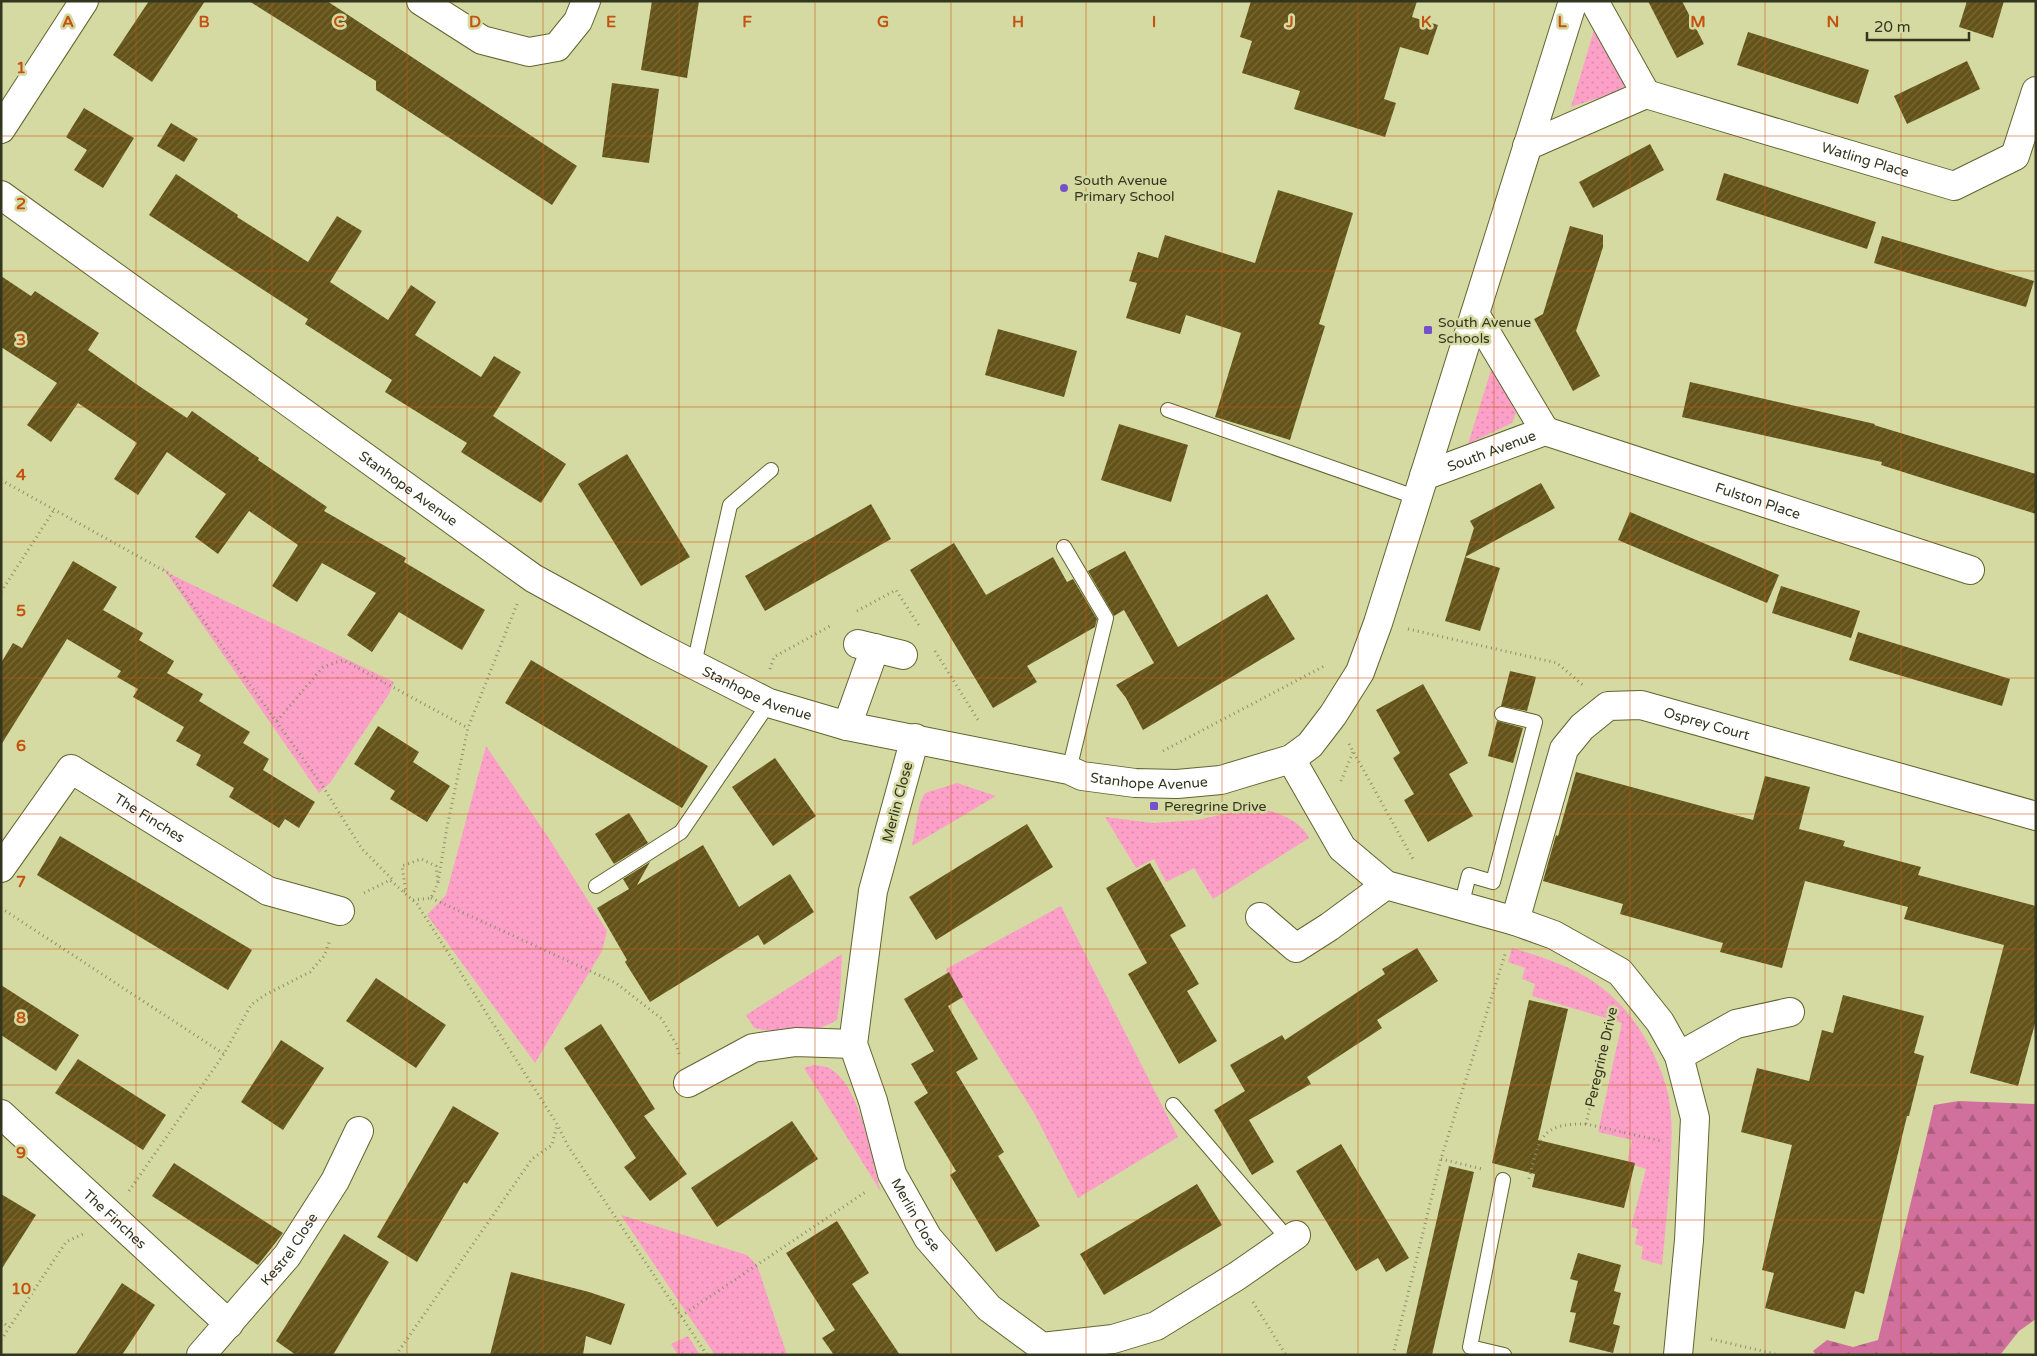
<svg xmlns="http://www.w3.org/2000/svg" width="2037" height="1356" font-family="'Varela Round',sans-serif">
<style>
.grass{fill:url(#grass-dots)}
.forest{fill:url(#forest-firs)}
.building{fill:url(#building-hatch)}
.lines{fill:none;stroke-linecap:round;stroke-linejoin:round}
.service-casing{stroke:#616530;stroke-width:16}
.minor-casing{stroke:#616530;stroke-width:30}
.path{stroke:#8c9067;stroke-width:3;stroke-dasharray:1 4;stroke-linecap:butt}
.service{stroke:#fff;stroke-width:14}
.minor{stroke:#fff;stroke-width:28}
.grid{fill:none;stroke:#c45210;stroke-width:1;stroke-opacity:0.55}
.poi-dot{fill:#7451ca;stroke:#d4daa1;stroke-width:2}
.labels{text-anchor:middle;stroke-width:5;stroke-linejoin:round;paint-order:stroke}
.street-label{font-size:14px;fill:#33351f;stroke:#d4daa1}
.poi-label{font-size:14px;fill:#33351f;stroke:#d4daa1;text-anchor:start}
.grid-label{font-size:16px;text-anchor:middle;font-weight:bold;fill:#c45210;stroke:#d4daa1;stroke-width:5;stroke-linejoin:round;paint-order:stroke}
</style>
<defs>
<pattern id="grass-dots" width="8" height="8" patternUnits="userSpaceOnUse" patternTransform="scale(1.25)"><rect width="8" height="8" fill="#fda0c8"/><path d="M2 2h.1M6 6h.1" fill="none" stroke="#d98aab" stroke-width="1.8" stroke-linecap="round"/></pattern>
<pattern id="forest-firs" width="22" height="20" patternUnits="userSpaceOnUse" patternTransform="scale(1.25)"><rect width="22" height="20" fill="#d1709c"/><path d="M5 1l3.5 6h-7zM16 11l3.5 6h-7z" fill="#aa5d7f"/></pattern>
<pattern id="building-hatch" width="6" height="6" patternUnits="userSpaceOnUse" patternTransform="scale(1.25)"><rect width="6" height="6" fill="#645318"/><path d="M-1 1l2-2M0 6l6-6M5 7l2-2" fill="none" stroke="#776939"/></pattern>
</defs>
<rect width="100%" height="100%" fill="#d4daa1"/>
<g class="grass">
<polygon points="1594,30 1626,85 1616,92 1571,107"/>
<polygon points="1492,367 1516,413 1512,423 1468,444"/>
<polygon points="161,565 170,574 394,682 389,694 330,783 319,793"/>
<polygon points="486,746 550,840 607,931 602,951 535,1063 427,915 446,895"/>
<polygon points="957,783 996,796 912,846 920,803 925,793"/>
<path d="M 1256,807 C 1274,811 1301,820 1309,838 L 1213,899 L 1194,868 L 1166,882 L 1154,859 L 1136,868 L 1105,817 L 1154,823 L 1197,820 Z"/>
<polygon points="1061,906 1178,1137 1078,1198 1034,1113 947,974 946,969"/>
<path d="M 1512,948 C 1578,967 1618,986 1651,1049 C 1660,1067 1668,1086 1670,1106 C 1673,1128 1671,1151 1670,1174 C 1668,1204 1665,1234 1662,1265 L 1641,1259 L 1643,1247 L 1635,1244 L 1638,1229 L 1631,1227 L 1646,1169 L 1627,1163 L 1632,1140 L 1598,1132 L 1622,1023 L 1532,996 L 1535,984 L 1522,979 L 1525,968 L 1508,962 Z"/>
<path d="M 842,954 L 840,998 L 837,1020 C 812,1035 782,1034 754,1028 L 746,1015 Z"/>
<path d="M 814,1065 C 819,1066 825,1066 829,1068 C 861,1085 871,1158 881,1192 L 804,1068 Z"/>
<polygon points="621,1215 747,1255 757,1265 787,1355 715,1355"/>
<polygon points="688,1336 700,1355 678,1355 671,1344"/>
</g>
<polygon class="forest" points="1959,1101 2036,1104 2036,1319 2019,1331 2000,1355 1816,1355 1813,1351 1827,1340 1853,1347 1878,1340 1934,1105"/>
<g class="building">
<polygon points="149,1 205,1 152,82 113,55"/>
<polygon points="249,1 327,1 577,166 552,205 376,90 376,81"/>
<polygon points="652,1 699,1 687,78 641,70"/>
<polygon points="1251,1 1417,1 1412,17 1438,25 1428,55 1400,47 1384,99 1396,103 1385,137 1294,109 1300,91 1242,73 1252,41 1240,37"/>
<polygon points="1648,1 1682,1 1704,44 1677,58"/>
<polygon points="1967,1 2004,1 1993,38 1959,27"/>
<polygon points="1748,32 1869,70 1858,104 1737,65"/>
<polygon points="1967,61 1980,89 1907,124 1894,96"/>
<polygon points="612,83 659,89 649,163 602,157"/>
<polygon points="84,108 134,138 103,188 74,170 87,150 66,137"/>
<polygon points="171,123 198,139 184,162 157,146"/>
<polygon points="1650,144 1664,170 1593,208 1579,182"/>
<polygon points="1724,173 1876,222 1867,249 1716,200"/>
<polygon points="176,174 238,215 237,217 308,262 337,216 362,231 330,282 388,320 411,285 436,302 415,335 481,377 494,356 521,372 493,416 566,464 541,503 461,452 467,443 385,392 392,380 305,324 308,319 149,215"/>
<polygon points="1278,190 1353,213 1319,324 1325,326 1290,440 1215,417 1241,333 1186,315 1180,334 1126,318 1137,283 1129,281 1138,252 1158,258 1165,235 1255,263"/>
<polygon points="1570,226 1603,235 1603,247 1576,331 1600,376 1573,391 1534,319 1543,314"/>
<polygon points="1882,236 2034,281 2026,307 1874,263"/>
<polygon points="1,276 31,296 35,291 99,333 88,350 139,386 187,418 192,411 259,458 258,460 327,507 324,511 406,558 404,562 485,610 462,650 399,612 372,652 347,635 376,593 322,563 297,602 272,586 298,545 249,511 218,554 195,537 226,494 167,452 138,495 114,479 137,443 78,403 51,442 27,425 57,383 1,347"/>
<polygon points="998,329 1077,351 1064,397 985,375"/>
<polygon points="1690,382 1875,424 1874,425 2036,474 2036,514 1881,465 1882,462 1682,417"/>
<polygon points="1119,424 1188,445 1171,502 1101,480"/>
<polygon points="627,454 690,557 641,586 578,484"/>
<polygon points="1541,483 1555,508 1465,557 1500,568 1480,631 1445,621 1474,528 1470,521"/>
<polygon points="871,504 891,539 765,611 745,576"/>
<polygon points="1630,512 1779,575 1767,603 1618,540"/>
<polygon points="954,543 986,595 1053,557 1067,582 1073,579 1097,619 1095,627 1027,666 1037,682 993,708 910,570"/>
<polygon points="1125,551 1178,647 1267,594 1295,639 1143,730 1126,698 1116,685 1154,663 1124,610 1114,616 1088,571"/>
<polygon points="73,561 117,587 103,610 143,633 139,640 174,661 167,673 203,694 199,701 250,732 243,743 269,759 263,770 315,802 299,828 285,819 279,828 229,797 234,788 196,765 201,755 176,741 184,727 133,697 138,689 117,677 121,671 67,639 1,745 1,663 13,643 22,648"/>
<polygon points="1781,586 1860,611 1851,638 1772,613"/>
<polygon points="1858,632 2010,679 2002,706 1849,660"/>
<polygon points="531,660 708,766 682,808 505,703"/>
<polygon points="1510,671 1536,677 1527,711 1501,706"/>
<polygon points="1423,684 1468,763 1449,774 1473,816 1428,842 1404,800 1414,794 1393,758 1400,753 1376,710"/>
<polygon points="1497,721 1523,728 1513,763 1488,756"/>
<polygon points="378,726 419,752 413,762 450,786 427,822 390,799 395,791 354,764"/>
<polygon points="775,758 816,816 773,846 732,787"/>
<polygon points="1576,772 1753,820 1765,776 1810,787 1799,829 1845,841 1843,846 1921,867 1918,875 2036,906 2036,1020 2018,1086 1970,1073 2004,945 1904,919 1908,907 1805,881 1782,968 1720,952 1723,943 1620,914 1623,904 1543,881 1556,835 1558,836"/>
<polygon points="629,813 648,843 614,864 595,834"/>
<polygon points="1027,824 1053,867 936,940 909,897"/>
<polygon points="60,836 252,950 228,990 37,875"/>
<polygon points="703,845 739,907 790,874 814,912 764,945 758,935 650,1002 625,962 627,960 597,908 629,889 623,879 650,862 637,885"/>
<polygon points="1150,863 1186,926 1170,935 1199,984 1187,991 1217,1041 1179,1064 1128,974 1147,963 1106,888"/>
<polygon points="1417,948 1438,981 1377,1020 1382,1028 1307,1077 1311,1084 1249,1120 1274,1162 1252,1175 1214,1110 1245,1091 1230,1065 1282,1035 1285,1040 1385,974 1382,969"/>
<polygon points="949,972 963,997 948,1006 978,1059 956,1072 1004,1152 998,1156 1040,1226 996,1252 950,1175 956,1171 914,1102 928,1093 911,1064 934,1051 904,999"/>
<polygon points="376,978 446,1025 416,1068 346,1021"/>
<polygon points="1,985 79,1035 56,1071 1,1035"/>
<polygon points="1843,995 1924,1016 1914,1053 1924,1056 1909,1116 1907,1116 1864,1294 1855,1291 1845,1329 1765,1308 1774,1273 1762,1270 1792,1145 1741,1132 1757,1068 1809,1081 1822,1030 1833,1033"/>
<polygon points="1529,1000 1568,1009 1538,1140 1635,1163 1624,1208 1532,1187 1535,1174 1492,1163"/>
<polygon points="601,1024 655,1109 644,1116 687,1174 650,1201 624,1167 636,1158 564,1048"/>
<polygon points="281,1040 324,1068 283,1130 241,1102"/>
<polygon points="78,1059 166,1115 143,1150 55,1093"/>
<polygon points="453,1106 499,1133 467,1184 464,1182 417,1262 377,1237"/>
<polygon points="792,1121 818,1159 717,1227 691,1188"/>
<polygon points="1341,1144 1409,1258 1386,1272 1378,1258 1356,1271 1296,1171"/>
<polygon points="174,1163 283,1233 258,1265 152,1196"/>
<polygon points="1449,1166 1474,1172 1432,1355 1406,1355"/>
<polygon points="1197,1184 1222,1225 1104,1295 1080,1254"/>
<polygon points="1,1194 36,1215 1,1270"/>
<polygon points="837,1221 869,1273 852,1284 900,1355 834,1355 822,1338 835,1330 786,1253"/>
<polygon points="344,1234 389,1262 333,1355 296,1355 276,1341"/>
<polygon points="1578,1253 1621,1265 1614,1291 1621,1293 1613,1324 1620,1326 1613,1353 1569,1342 1576,1313 1570,1312 1578,1281 1570,1279"/>
<polygon points="511,1272 589,1292 625,1304 611,1345 586,1336 583,1355 490,1355"/>
<polygon points="122,1283 155,1305 122,1355 75,1355"/>
</g>
<g class="lines">
<g class="service-casing">
<g id="service">
<polyline points="1168,410 1418,498"/>
<polyline points="1064,547 1106,618 1069,770"/>
<polyline points="694,664 730,505 771,470"/>
<polyline points="596,886 681,832 769,703"/>
<polyline points="1461,906 1469,875 1493,882 1535,722 1502,714"/>
<polyline points="1173,1105 1289,1240"/>
<polyline points="1503,1180 1470,1347 1504,1355"/>
</g>
</g>
<g class="minor-casing">
<g id="minor">
<polyline points="421,1 482,40 529,52 557,47 578,21 586,1"/>
<path id="s1" d="M 1646,94 L 1954,186 L 2015,156 L 2036,91"/>
<polyline points="1,129 84,1"/>
<polyline points="1527,146 1646,94 1594,1"/>
<path id="s2" d="M 1,195 L 533,578 L 655,645 L 769,703 L 847,726 L 1069,770 L 1082,776 L 1135,783 L 1177,784 L 1221,780 L 1291,759 L 1310,745 L 1333,715 L 1360,672 L 1378,623 L 1573,1"/>
<path id="s3" d="M 1545,431 L 1970,570"/>
<path id="s4" d="M 1424,476 L 1545,431 L 1475,314"/>
<polyline points="858,644 903,655"/>
<polyline points="847,726 875,648"/>
<path id="s5" d="M 915,738 L 873,891 L 853,1044 L 873,1101 L 892,1174 L 928,1238 L 989,1308 L 1042,1347 L 1113,1339 L 1156,1326 L 1237,1276 L 1296,1235"/>
<polyline points="1291,759 1342,848 1386,885 1515,921 1554,935 1620,972 1660,1022 1679,1056 1695,1118 1689,1240 1678,1355"/>
<path id="s6" d="M 1,868 L 71,769 L 268,891 L 340,911"/>
<polyline points="1260,917 1296,948 1329,927 1386,885"/>
<path id="s7" d="M 1515,921 L 1564,749 L 1582,727 L 1608,706 L 1641,705 L 2036,816"/>
<polyline points="1679,1056 1736,1024 1790,1012"/>
<polyline points="688,1083 753,1048 796,1042 853,1044"/>
<path id="s8" d="M 1,1114 L 229,1324"/>
<path id="s9" d="M 201,1355 L 287,1256 L 335,1181 L 359,1131"/>
</g>
</g>
<g class="path">
<polyline points="1,480 170,574 320,782 362,849 393,880"/>
<polyline points="1,592 54,510"/>
<polyline points="857,611 896,590 920,627"/>
<polyline points="1408,629 1557,663 1584,686"/>
<polyline points="935,651 978,720"/>
<polyline points="770,669 774,657 832,625"/>
<polyline points="277,721 323,667 343,660 468,728"/>
<polyline points="1349,744 1413,859"/>
<polyline points="1163,751 1326,665"/>
<polyline points="1341,781 1353,752"/>
<polyline points="404,891 406,892 402,866 421,859 436,866 438,883"/>
<polyline points="364,893 390,880 417,904 557,1124 568,1146 707,1355"/>
<polyline points="431,898 616,983 662,1019 676,1044 679,1054"/>
<polyline points="413,900 431,898 438,883 447,827 468,728 517,604"/>
<polyline points="1,908 224,1054"/>
<polyline points="1611,1011 1586,1124 1662,1141"/>
<polyline points="1441,1159 1482,1169"/>
<path d="M 1529,1179 C 1539,1139 1540,1123 1586,1124"/>
<polyline points="129,1191 224,1054 251,1005 265,995 310,972 324,956 330,940"/>
<polyline points="1253,1302 1286,1355"/>
<polyline points="681,1316 867,1191"/>
<polyline points="1,1321 9,1327"/>
<polyline points="1711,1339 1779,1355"/>
<polyline points="1,1340 66,1242 83,1234"/>
<polyline points="396,1355 532,1159 552,1145 557,1125"/>
<polyline points="1393,1355 1441,1159 1506,951"/>
</g>
<use href="#service" class="service"/>
<use href="#minor" class="minor"/>
</g>
<path class="grid" d="M 136,1 L 136,1355M 272,1 L 272,1355M 407,1 L 407,1355M 543,1 L 543,1355M 679,1 L 679,1355M 815,1 L 815,1355M 951,1 L 951,1355M 1086,1 L 1086,1355M 1222,1 L 1222,1355M 1358,1 L 1358,1355M 1494,1 L 1494,1355M 1630,1 L 1630,1355M 1765,1 L 1765,1355M 1901,1 L 1901,1355M 1,136 L 2036,136M 1,271 L 2036,271M 1,407 L 2036,407M 1,542 L 2036,542M 1,678 L 2036,678M 1,814 L 2036,814M 1,949 L 2036,949M 1,1085 L 2036,1085M 1,1220 L 2036,1220"/>
<g class="poi-dot">
<circle cx="1064" cy="188" r="5"/>
<rect x="1423" y="325" width="10" height="10" rx="2.5"/>
<rect x="1149" y="801" width="10" height="10" rx="2.5"/>
</g>
<g class="labels">
<g class="street-label">
<text dy="5" stroke="none"><textPath href="#s1" startOffset="229">Watling Place</textPath></text>
<text dy="5" stroke="none"><textPath href="#s4" startOffset="72">South Avenue</textPath></text>
<text dy="5" stroke="none"><textPath href="#s2" startOffset="502">Stanhope Avenue</textPath></text>
<text dy="5" stroke="none"><textPath href="#s3" startOffset="224">Fulston Place</textPath></text>
<text dy="5" stroke="none"><textPath href="#s2" startOffset="908">Stanhope Avenue</textPath></text>
<text dy="5" stroke="none"><textPath href="#s7" startOffset="342">Osprey Court</textPath></text>
<text dy="5" stroke="none"><textPath href="#s2" startOffset="1312">Stanhope Avenue</textPath></text>
<text transform="translate(897 802) rotate(-75)" y="5">Merlin Close</text>
<text dy="5" stroke="none"><textPath href="#s6" startOffset="214">The Finches</textPath></text>
<text transform="translate(1601 1057) rotate(-77)" y="5">Peregrine Drive</text>
<text dy="5" stroke="none"><textPath href="#s5" startOffset="496">Merlin Close</textPath></text>
<text dy="5" stroke="none"><textPath href="#s8" startOffset="155">The Finches</textPath></text>
<text dy="5" stroke="none"><textPath href="#s9" startOffset="138">Kestrel Close</textPath></text>
</g>
<g class="poi-label">
<text x="1074" y="185">South Avenue<tspan x="1074" dy="16">Primary School</tspan></text>
<text x="1438" y="327">South Avenue<tspan x="1438" dy="16">Schools</tspan></text>
<text x="1164" y="811">Peregrine Drive</text>
</g>
</g>
<g class="grid-label">
<text x="68" y="27">A</text>
<text x="204" y="27">B</text>
<text x="339" y="27">C</text>
<text x="475" y="27">D</text>
<text x="611" y="27">E</text>
<text x="747" y="27">F</text>
<text x="883" y="27">G</text>
<text x="1018" y="27">H</text>
<text x="1154" y="27">I</text>
<text x="1290" y="27">J</text>
<text x="1426" y="27">K</text>
<text x="1562" y="27">L</text>
<text x="1698" y="27">M</text>
<text x="1833" y="27">N</text>
<text x="21" y="73">1</text>
<text x="21" y="209">2</text>
<text x="21" y="345">3</text>
<text x="21" y="480">4</text>
<text x="21" y="616">5</text>
<text x="21" y="751">6</text>
<text x="21" y="887">7</text>
<text x="21" y="1023">8</text>
<text x="21" y="1158">9</text>
<text x="21" y="1294">10</text>
</g>
<rect width="2037" height="1356" fill="none" stroke="#33351f" stroke-width="5"/>
<path d="M1867 32v8h102v-8" fill="none" stroke="#33351f" stroke-width="2.5"/>
<text x="1874" y="32" font-size="15" fill="#33351f" stroke="#d4daa1" stroke-width="4" paint-order="stroke">20 m</text>
</svg>
